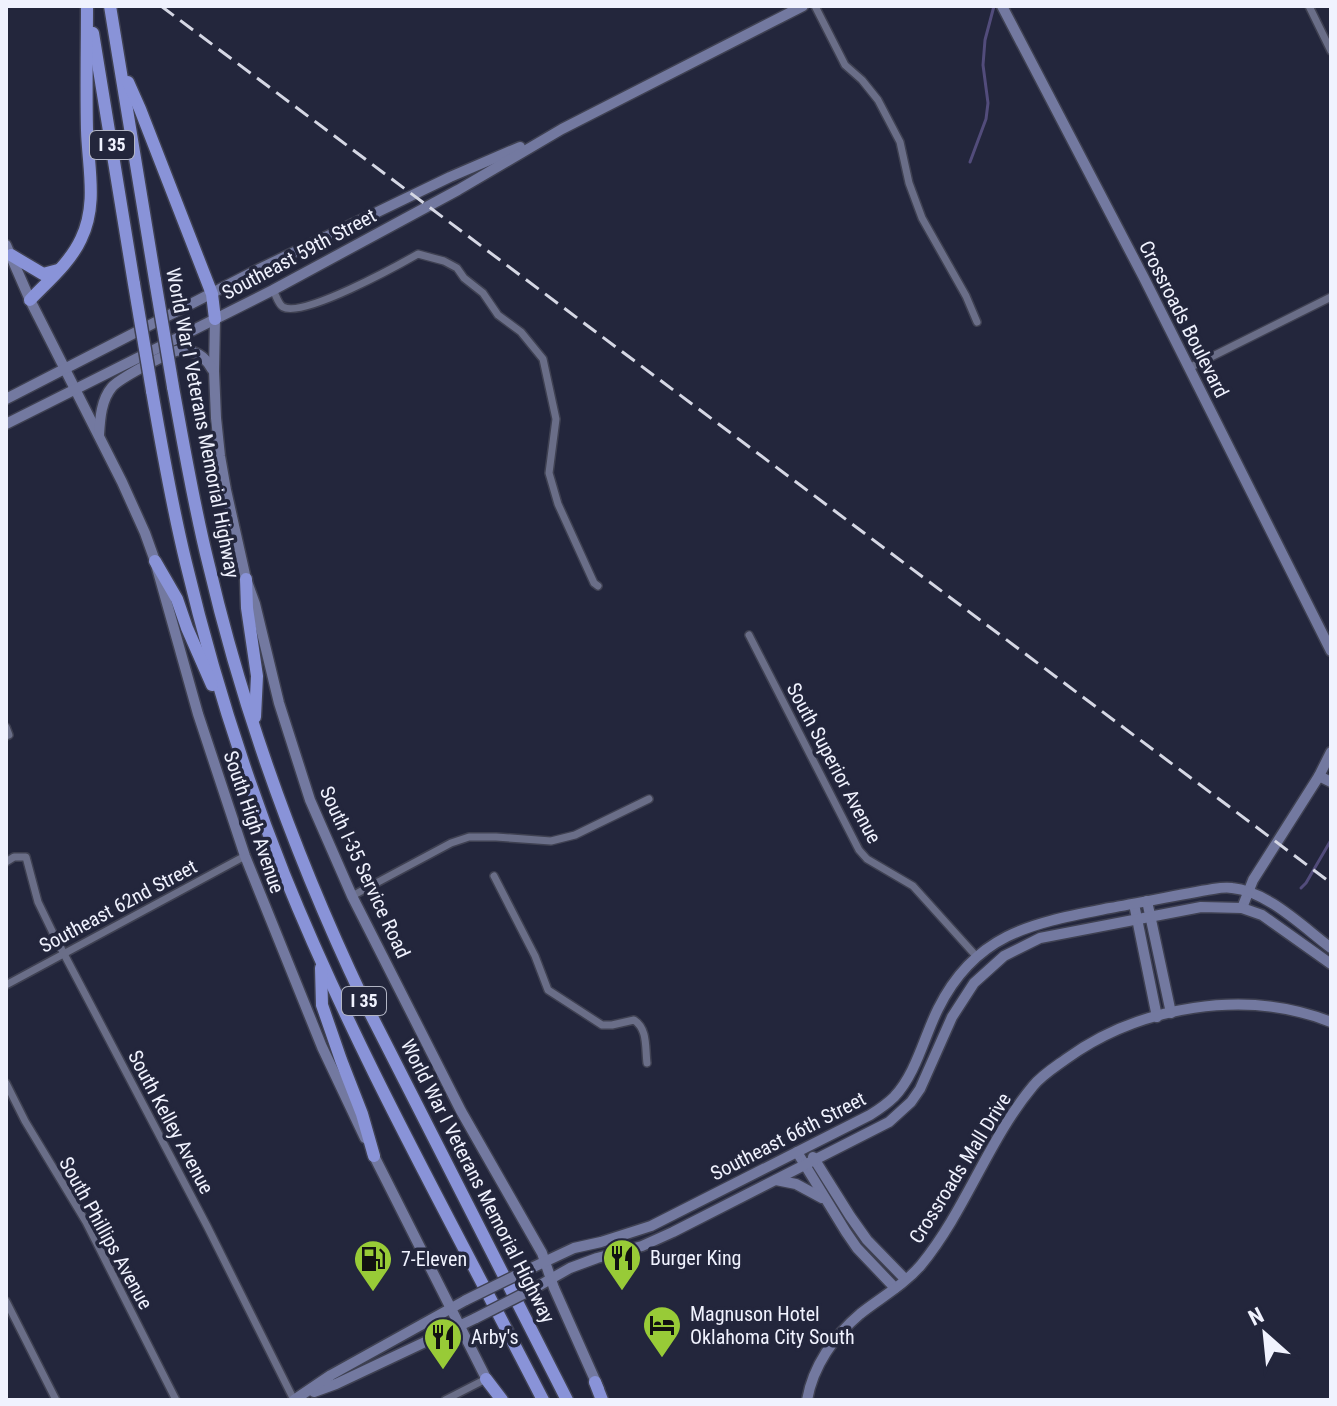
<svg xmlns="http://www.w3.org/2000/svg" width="1337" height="1406" font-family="'Roboto Condensed',sans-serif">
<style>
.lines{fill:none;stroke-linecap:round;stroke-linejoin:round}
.stream{stroke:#524c7b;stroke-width:3}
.street-casing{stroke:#3f4152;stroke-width:10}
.secondary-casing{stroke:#3f4152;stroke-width:13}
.highway-casing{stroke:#3f4152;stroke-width:15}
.street{stroke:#6a6e88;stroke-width:7}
.secondary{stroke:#7379a0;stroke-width:10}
.highway{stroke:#8993d8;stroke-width:12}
.rail{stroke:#d5d7e4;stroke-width:3;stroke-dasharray:16 8;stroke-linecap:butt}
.secondary-bridge-casing{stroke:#3f4152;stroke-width:13;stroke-linecap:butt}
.highway-bridge-casing{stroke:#3f4152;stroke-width:15;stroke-linecap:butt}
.secondary-bridge{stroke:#7379a0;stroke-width:10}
.highway-bridge{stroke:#8993d8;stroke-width:12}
.labels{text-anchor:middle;stroke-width:7;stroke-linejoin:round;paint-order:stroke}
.shield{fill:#23263c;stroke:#b2b5c4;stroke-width:2}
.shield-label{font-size:18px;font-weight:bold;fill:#f0f2fe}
.street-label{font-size:20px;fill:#f0f2fe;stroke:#23263c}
.poi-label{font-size:20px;fill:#f0f2fe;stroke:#23263c;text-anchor:start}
</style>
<rect width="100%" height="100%" fill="#23263c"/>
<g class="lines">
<g class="stream">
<polyline points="970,162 986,119 988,103 983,65 985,40 994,6"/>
<polyline points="1301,888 1306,883 1331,840"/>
</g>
<g class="street-casing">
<g id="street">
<polyline points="815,6 845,65 862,80 878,100 900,142 909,183 922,218 966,296 977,322"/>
<polyline points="1309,6 1331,51"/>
<path d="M 273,290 C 276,295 278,304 283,307 C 303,318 397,266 418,254 L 444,261 L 457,268 L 464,278 L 483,293 L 498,315 L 521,332 L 543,359 L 556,419 L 549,473 L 558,504 L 594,583 L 598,586"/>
<polyline points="1189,368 1331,297"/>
<polyline points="749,635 859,850 867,859 913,886 977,957"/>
<polyline points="6,727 9,735 6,736"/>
<polyline points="6,862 14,857 26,857 38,902 53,933 207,1226 294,1400"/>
<path d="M 494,876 L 535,956 L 548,990 L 602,1025 L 612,1025 L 634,1020 C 648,1029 645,1048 647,1063"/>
<polyline points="352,896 451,843 469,837 496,837 551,841 575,835 649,799"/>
<polyline points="6,985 245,856"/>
<polyline points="6,1083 25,1121 86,1222 176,1400"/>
<polyline points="6,1301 56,1400"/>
<polyline points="445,1400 486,1379"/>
</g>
</g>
<g class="secondary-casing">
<g id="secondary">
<polyline points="1002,6 1144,278 1331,651"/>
<polyline points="6,245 30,300 122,482 145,533 155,561 198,714 245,856 322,1047 365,1138"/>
<polyline points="215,319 214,371 216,418 220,456 226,490 246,579 255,604 279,703 310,800 352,896 461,1111 542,1253 554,1288 599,1389"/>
<polyline points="6,399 253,272 450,177 520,147"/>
<polyline points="6,424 273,290 458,190 562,129 803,6"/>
<path d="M 99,435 C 100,419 101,400 112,387 C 120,378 164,355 176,351 C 179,350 186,350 189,351 C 200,353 207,360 212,369"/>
<polyline points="1319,776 1331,782"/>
<polyline points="1147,901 1171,1013"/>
<polyline points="1134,904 1157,1017"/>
<polyline points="1242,908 1253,880 1319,776 1331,752"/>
<polyline points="372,1152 489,1384"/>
<polyline points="797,1152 846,1232 857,1248 895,1288"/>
<polyline points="813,1157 850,1216 867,1240 905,1279"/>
<polyline points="776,1180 796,1184 822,1198"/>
<path d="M 525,1271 L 574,1248 L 601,1242 L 651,1226 L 870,1115 C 878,1110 887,1104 894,1097 C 916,1074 924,1037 938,1009 C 976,932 1034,923 1110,908 C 1144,902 1178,895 1213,889 C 1219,888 1226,887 1232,888 C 1267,891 1303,927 1331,948"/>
<polyline points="535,1288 570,1268 597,1258 642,1246 673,1232 889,1122 911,1102 920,1089 952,1017 974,983 1004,956 1040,938 1201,907 1242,908 1262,915 1331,964"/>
<polyline points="314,1392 336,1384 476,1318"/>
<polyline points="294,1400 331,1375 466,1300"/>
<path d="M 807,1400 C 813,1366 834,1336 860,1314 C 880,1298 904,1285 921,1265 C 966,1210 988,1140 1033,1086 C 1042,1075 1055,1067 1066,1059 C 1139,1006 1246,988 1331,1022"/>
</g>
</g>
<g class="highway-casing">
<g id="highway">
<polyline points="110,6 155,280"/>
<polyline points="93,33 134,284"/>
<polyline points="128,82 140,109 212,294 215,319"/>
<polyline points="11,255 43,274 58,270"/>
<path d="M 30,300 C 47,282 70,263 81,239 C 98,204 88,167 87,130 C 86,89 87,47 87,6"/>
<path d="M 173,387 C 184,447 194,507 209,566 C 244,715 297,860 363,999 L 567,1400"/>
<path d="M 152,391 C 162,449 172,506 186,563 C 211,668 244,773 284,874 C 357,1055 454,1226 543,1400"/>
<polyline points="155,561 177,599 187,628 212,685"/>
<polyline points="246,579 247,608 257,676 255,717"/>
<polyline points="321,968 322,1005 341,1060 362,1114 374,1156"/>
<polyline points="486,1379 502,1400"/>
<polyline points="595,1382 602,1400"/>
</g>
</g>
<use href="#street" class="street"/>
<use href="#secondary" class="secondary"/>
<use href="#highway" class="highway"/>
<polyline class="rail" points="161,6 1331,883"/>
<g class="secondary-bridge-casing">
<g id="secondary-bridge">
<polyline points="466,1300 525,1271"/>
<polyline points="476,1318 535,1288"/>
</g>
</g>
<g class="highway-bridge-casing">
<g id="highway-bridge">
<polyline points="155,280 173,387"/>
<polyline points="134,284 152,391"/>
</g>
</g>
<use href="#secondary-bridge" class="secondary-bridge"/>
<use href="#highway-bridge" class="highway-bridge"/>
</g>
<defs>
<g id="restaurant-pin" transform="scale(2)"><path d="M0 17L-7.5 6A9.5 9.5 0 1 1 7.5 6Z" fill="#98cb37" stroke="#23263c"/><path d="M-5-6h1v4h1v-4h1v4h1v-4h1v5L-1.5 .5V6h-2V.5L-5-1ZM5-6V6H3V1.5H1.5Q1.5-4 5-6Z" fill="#111"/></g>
<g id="fuel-pin" transform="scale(2)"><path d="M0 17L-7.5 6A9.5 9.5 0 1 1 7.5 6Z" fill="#98cb37" stroke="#23263c"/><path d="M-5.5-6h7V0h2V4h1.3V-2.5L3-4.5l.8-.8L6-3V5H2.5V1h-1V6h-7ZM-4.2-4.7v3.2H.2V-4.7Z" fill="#111"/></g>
<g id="hotel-pin" transform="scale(2)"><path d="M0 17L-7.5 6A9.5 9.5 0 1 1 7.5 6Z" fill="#98cb37" stroke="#23263c"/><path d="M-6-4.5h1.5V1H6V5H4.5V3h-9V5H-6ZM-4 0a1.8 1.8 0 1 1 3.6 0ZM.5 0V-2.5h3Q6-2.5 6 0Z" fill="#111"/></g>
</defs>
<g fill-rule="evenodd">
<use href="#restaurant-pin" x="622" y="1258"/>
<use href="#fuel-pin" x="373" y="1259"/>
<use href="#hotel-pin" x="662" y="1325"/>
<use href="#restaurant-pin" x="443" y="1337"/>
</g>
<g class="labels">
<g class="shield">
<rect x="90" y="131" width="44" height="28" rx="6"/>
<rect x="342" y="987" width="44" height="28" rx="6"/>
</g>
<g class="shield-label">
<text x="112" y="151">I 35</text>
<text x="364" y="1007">I 35</text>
</g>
<g class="street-label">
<text transform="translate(299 254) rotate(-28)" y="7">Southeast 59th Street</text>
<text transform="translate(1184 319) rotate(63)" y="7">Crossroads Boulevard</text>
<text transform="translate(203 423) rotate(79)" y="7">World War I Veterans Memorial Highway</text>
<text transform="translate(834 763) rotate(62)" y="7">South Superior Avenue</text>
<text transform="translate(254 822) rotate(71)" y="7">South High Avenue</text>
<text transform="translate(365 872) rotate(65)" y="7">South I-35 Service Road</text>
<text transform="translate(118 906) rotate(-28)" y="7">Southeast 62nd Street</text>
<text transform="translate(171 1122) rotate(62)" y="7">South Kelley Avenue</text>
<text transform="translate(788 1136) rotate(-27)" y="7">Southeast 66th Street</text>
<text transform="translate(960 1168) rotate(-58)" y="7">Crossroads Mall Drive</text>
<text transform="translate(478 1181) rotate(63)" y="7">World War I Veterans Memorial Highway</text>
<text transform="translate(106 1233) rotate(61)" y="7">South Phillips Avenue</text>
</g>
<g class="poi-label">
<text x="650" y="1265">Burger King</text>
<text x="401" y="1266">7-Eleven</text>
<text x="690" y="1321">Magnuson Hotel<tspan x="690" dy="23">Oklahoma City South</tspan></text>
<text x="471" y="1344">Arby's</text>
</g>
</g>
<rect width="1337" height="1406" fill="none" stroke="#f0f2fe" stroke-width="16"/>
<g transform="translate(1265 1334) rotate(333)" stroke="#23263c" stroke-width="6" paint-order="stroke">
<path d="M0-6L14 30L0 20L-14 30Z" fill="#f0f2fe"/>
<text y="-12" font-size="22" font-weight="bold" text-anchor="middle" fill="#f0f2fe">N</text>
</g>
</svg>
